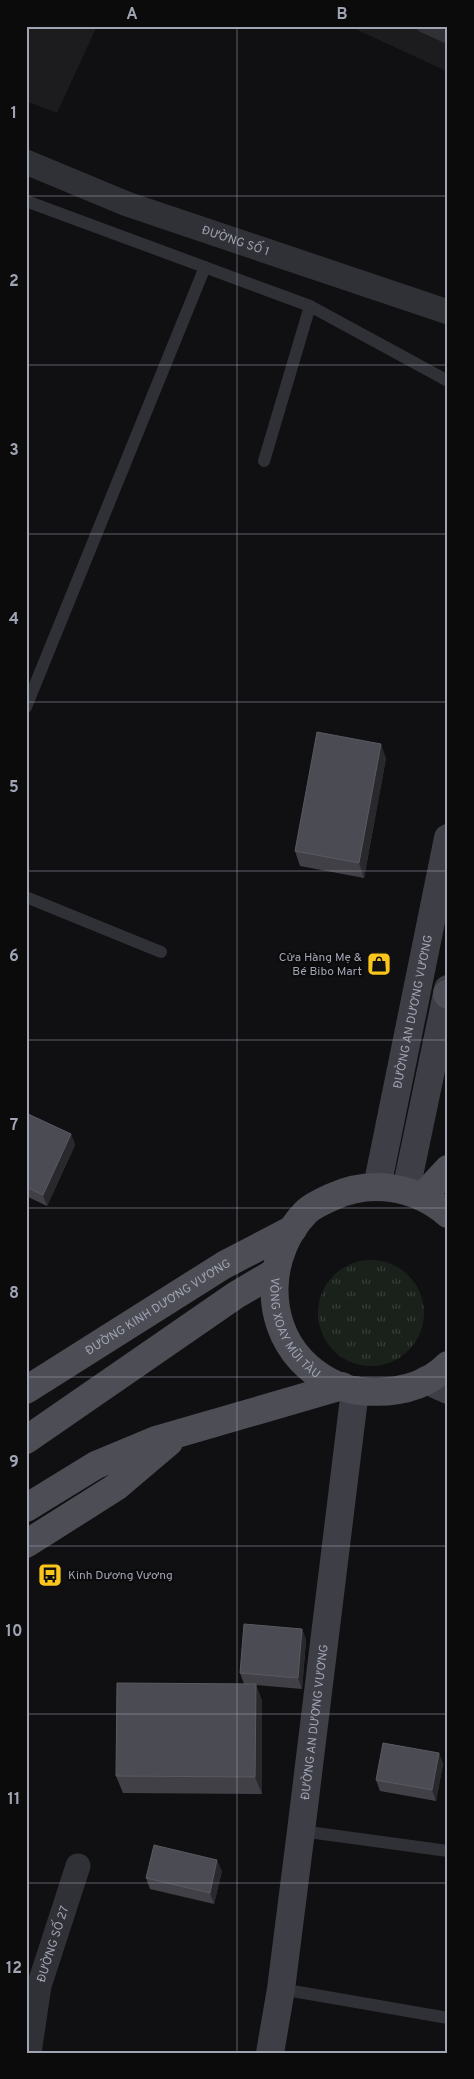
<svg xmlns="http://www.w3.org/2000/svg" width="474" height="2079" font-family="Overpass,sans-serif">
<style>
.built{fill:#1c1b1e}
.grass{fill:url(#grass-tufts)}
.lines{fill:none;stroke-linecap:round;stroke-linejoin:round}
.lane{stroke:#303136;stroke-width:12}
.street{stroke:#303136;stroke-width:25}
.secondary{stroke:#3e3f46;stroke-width:28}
.primary{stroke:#4c4d55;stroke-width:28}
.wall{fill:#414047}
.shaded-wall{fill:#29282d}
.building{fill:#4b4b53;stroke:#595962}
.grid{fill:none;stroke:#a0a4b3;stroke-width:1;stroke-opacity:0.55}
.labels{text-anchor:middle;stroke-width:4.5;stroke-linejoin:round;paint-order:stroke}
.street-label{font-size:12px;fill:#a0a4b3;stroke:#0b0b0c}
.poi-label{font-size:12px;fill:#a0a4b3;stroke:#0b0b0c;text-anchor:end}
.neatline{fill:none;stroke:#a0a4b3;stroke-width:2}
.grid-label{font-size:16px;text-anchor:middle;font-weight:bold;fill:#a0a4b3}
</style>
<defs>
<pattern id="grass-tufts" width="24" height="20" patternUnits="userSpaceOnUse" patternTransform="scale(1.25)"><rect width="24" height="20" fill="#1a211b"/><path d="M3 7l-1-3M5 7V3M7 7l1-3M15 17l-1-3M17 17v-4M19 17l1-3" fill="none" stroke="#383e3a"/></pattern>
</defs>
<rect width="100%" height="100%" fill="#100f11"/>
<g class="built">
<polygon points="26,26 97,26 57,113 26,101"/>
<polygon points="349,26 448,26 448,72"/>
</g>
<circle class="grass" cx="371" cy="1313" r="53"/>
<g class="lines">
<g class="lane">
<polyline points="422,26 448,38"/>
<polyline points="26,201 310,306 448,381"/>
<polyline points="264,461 310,306"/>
<polyline points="26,707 205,267"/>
<polyline points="26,897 161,952"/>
<polyline points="301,1831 448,1851"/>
<polyline points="281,1989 448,2018"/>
</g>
<g class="street">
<path id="s1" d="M 26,162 L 127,204 L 448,312"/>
<path id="s2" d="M 29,2053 L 39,1986 L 78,1866"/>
</g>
<g class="secondary">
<path id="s3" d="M 377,1187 L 448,838"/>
<polyline points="406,1190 448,989"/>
<polyline points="426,1380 448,1390"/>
<path id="s4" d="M 270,2053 L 281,1989 L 301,1831 L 355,1390"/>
</g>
<g class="primary">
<polyline points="447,994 448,995"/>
<polyline points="422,1197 448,1169"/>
<path id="s5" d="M 448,1214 C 415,1186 371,1179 332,1197 C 323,1201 312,1206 306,1212 C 267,1252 263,1319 301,1360 C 316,1376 338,1389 360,1391 C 392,1394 424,1389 448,1365"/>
<path id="s6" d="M 26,1390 L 224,1265 L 293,1229"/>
<polyline points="26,1440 236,1295 275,1272"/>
<polyline points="26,1508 96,1465 156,1440 342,1386"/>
<polyline points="26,1544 116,1487 169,1442"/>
</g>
</g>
<g class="wall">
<polygon points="386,758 364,878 300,866 295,851"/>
<polygon points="26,1113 71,1134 75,1145 47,1206 26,1196"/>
<polygon points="302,1629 306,1640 302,1689 256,1685 262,1701 262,1794 123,1793 116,1776 244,1684 240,1673"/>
<polygon points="439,1753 443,1764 436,1801 380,1791 376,1780"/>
<polygon points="222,1871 214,1904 150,1889 146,1878"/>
</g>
<g class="shaded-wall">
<polygon points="381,744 386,758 364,878 359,863"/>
<polygon points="71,1134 75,1145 47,1206 43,1195"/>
<polygon points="302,1629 306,1640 302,1689 298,1678"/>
<polygon points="256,1684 262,1701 262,1794 255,1777"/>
<polygon points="439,1753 443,1764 436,1801 432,1790"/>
<polygon points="217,1860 222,1871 214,1904 210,1893"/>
</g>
<g class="building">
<polygon points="317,732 381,744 359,863 295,851"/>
<polygon points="26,1113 71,1134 43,1195 26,1187"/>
<polygon points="244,1624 302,1629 298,1678 240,1673"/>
<polygon points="117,1683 256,1684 255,1777 116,1776"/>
<polygon points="383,1743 439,1753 432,1790 376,1780"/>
<polygon points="154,1845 217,1860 210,1893 146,1878"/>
</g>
<path class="grid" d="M 237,26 L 237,2053M 26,196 L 448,196M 26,365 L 448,365M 26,534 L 448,534M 26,702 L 448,702M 26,871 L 448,871M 26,1040 L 448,1040M 26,1208 L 448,1208M 26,1377 L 448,1377M 26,1546 L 448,1546M 26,1714 L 448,1714M 26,1883 L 448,1883"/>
<defs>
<g id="shop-square" transform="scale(1.25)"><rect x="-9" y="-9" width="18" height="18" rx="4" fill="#fac61e" stroke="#0b0b0c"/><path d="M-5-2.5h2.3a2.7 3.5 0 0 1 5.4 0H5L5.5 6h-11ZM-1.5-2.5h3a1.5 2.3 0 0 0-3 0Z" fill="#111"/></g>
<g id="bus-square" transform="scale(1.25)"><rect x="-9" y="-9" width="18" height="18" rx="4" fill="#fac61e" stroke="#0b0b0c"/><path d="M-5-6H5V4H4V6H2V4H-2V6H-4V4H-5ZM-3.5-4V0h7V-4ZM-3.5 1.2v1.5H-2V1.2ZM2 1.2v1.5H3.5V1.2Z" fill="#111"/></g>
</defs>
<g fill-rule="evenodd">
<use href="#shop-square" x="379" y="964"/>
<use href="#bus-square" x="50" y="1575"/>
</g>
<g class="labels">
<g class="street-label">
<text dy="4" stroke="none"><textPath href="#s1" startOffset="224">ĐƯỜNG SỐ 1</textPath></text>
<text dy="4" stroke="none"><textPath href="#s3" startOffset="179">ĐƯỜNG AN DƯƠNG VƯƠNG</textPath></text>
<text dy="4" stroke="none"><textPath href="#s6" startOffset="156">ĐƯỜNG KINH DƯƠNG VƯƠNG</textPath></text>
<text dy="4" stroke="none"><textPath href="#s5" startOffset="284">VÒNG XOAY MŨI TÀU</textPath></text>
<text dy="4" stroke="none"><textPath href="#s4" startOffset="334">ĐƯỜNG AN DƯƠNG VƯƠNG</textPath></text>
<text dy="4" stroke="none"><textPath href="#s2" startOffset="112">ĐƯỜNG SỐ 27</textPath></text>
</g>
<g class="poi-label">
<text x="362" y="961">Cửa Hàng Mẹ &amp;<tspan x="362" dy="14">Bé Bibo Mart</tspan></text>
<text x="68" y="1579" text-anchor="start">Kinh Dương Vương</text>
</g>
</g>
<rect width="474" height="2079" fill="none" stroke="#0b0b0c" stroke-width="55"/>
<rect x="28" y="28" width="418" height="2024" class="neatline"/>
<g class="grid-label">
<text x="132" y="19">A</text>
<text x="342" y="19">B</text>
<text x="14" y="118">1</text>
<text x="14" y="286">2</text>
<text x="14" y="455">3</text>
<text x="14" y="624">4</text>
<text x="14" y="792">5</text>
<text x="14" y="961">6</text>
<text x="14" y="1130">7</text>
<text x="14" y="1298">8</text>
<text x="14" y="1467">9</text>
<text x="14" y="1636">10</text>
<text x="14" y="1804">11</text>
<text x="14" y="1973">12</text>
</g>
</svg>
